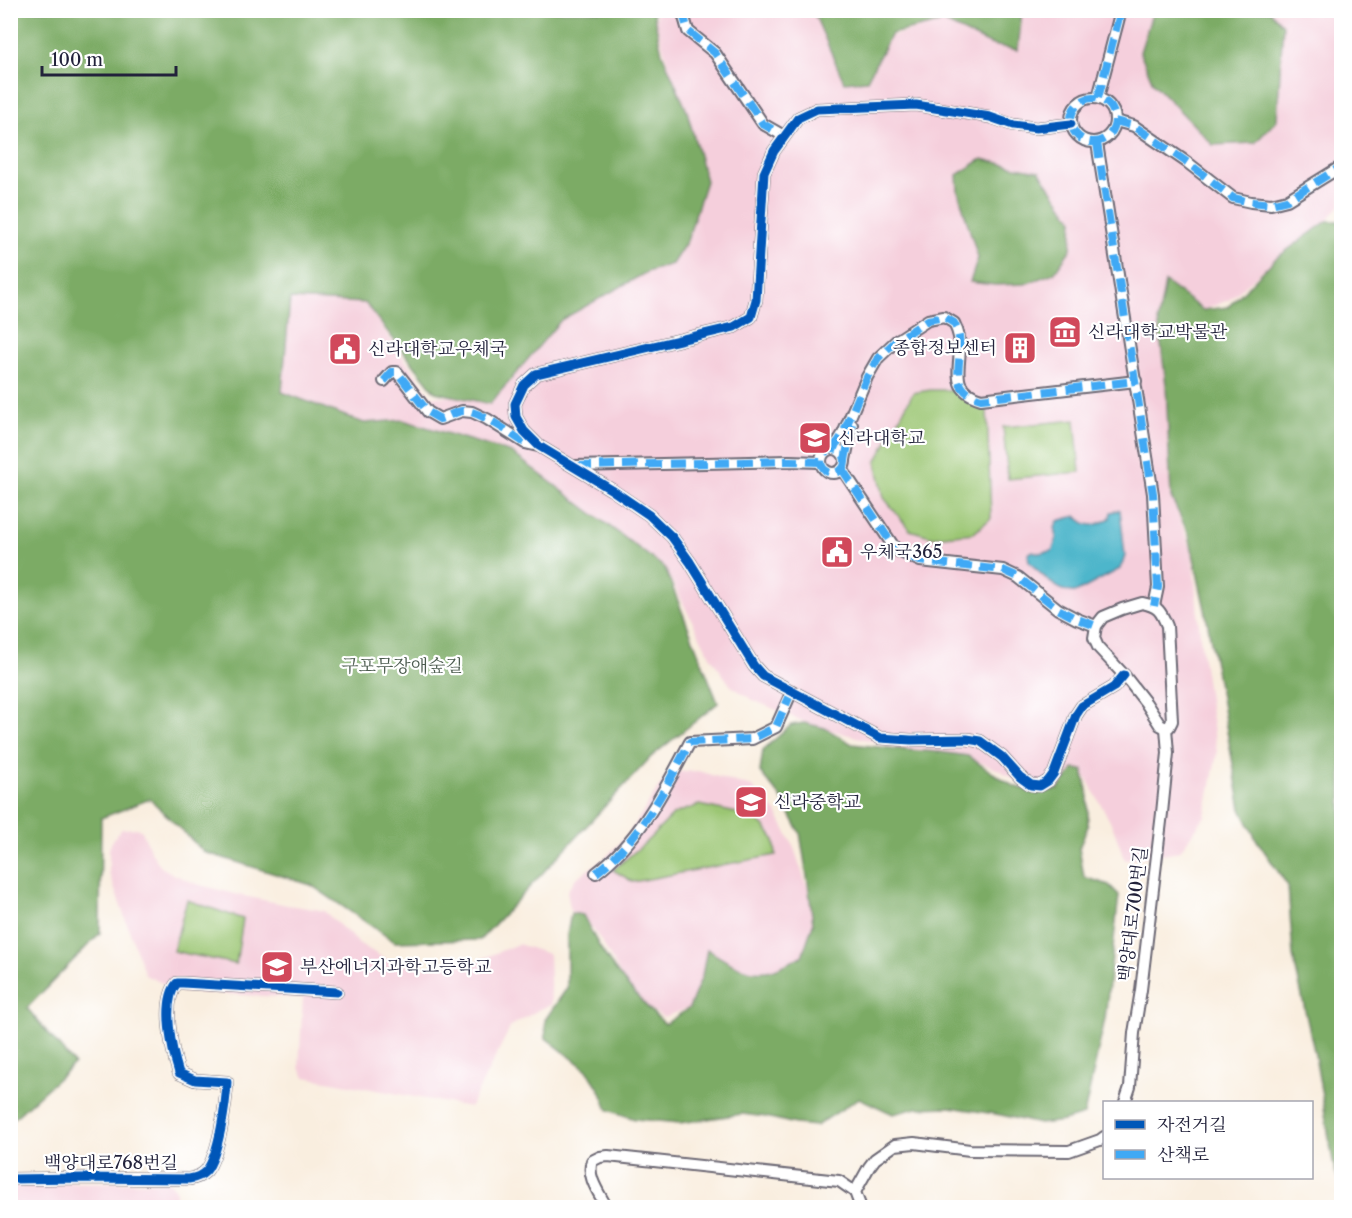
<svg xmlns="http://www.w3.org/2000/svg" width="1352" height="1218" font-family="'Libre Caslon Text','Noto Serif KR',serif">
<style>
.built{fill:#f5cfdc}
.green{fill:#9bc673;stroke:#5e7457;stroke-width:1.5}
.forest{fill:#7cab65;stroke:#4f6650;stroke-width:1.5}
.water{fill:#4db6cb;stroke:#386c83;stroke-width:1.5}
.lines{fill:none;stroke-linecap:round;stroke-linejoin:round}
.minor-casing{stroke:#6d6974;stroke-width:14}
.minor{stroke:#fff;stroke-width:10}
.quiet{stroke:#3fa9f5;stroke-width:8;stroke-dasharray:15 8;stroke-linecap:butt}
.cycleway-casing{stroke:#fff;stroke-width:13}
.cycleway{stroke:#0057b8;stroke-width:9}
.labels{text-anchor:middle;stroke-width:4.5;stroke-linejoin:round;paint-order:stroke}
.poi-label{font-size:18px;fill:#22223b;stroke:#fff;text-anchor:start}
.park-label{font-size:18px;fill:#4c5b4f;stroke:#fff}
.street-label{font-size:18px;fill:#22223b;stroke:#fff}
</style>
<rect width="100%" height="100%" fill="#fff"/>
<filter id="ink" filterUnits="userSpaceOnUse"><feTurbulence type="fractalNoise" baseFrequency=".0167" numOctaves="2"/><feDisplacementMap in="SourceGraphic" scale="12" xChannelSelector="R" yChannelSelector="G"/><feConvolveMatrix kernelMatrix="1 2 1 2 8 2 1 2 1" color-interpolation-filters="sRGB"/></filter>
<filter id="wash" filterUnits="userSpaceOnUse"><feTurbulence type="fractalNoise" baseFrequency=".008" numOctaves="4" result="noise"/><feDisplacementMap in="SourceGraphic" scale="24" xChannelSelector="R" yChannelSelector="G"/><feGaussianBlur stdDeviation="1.35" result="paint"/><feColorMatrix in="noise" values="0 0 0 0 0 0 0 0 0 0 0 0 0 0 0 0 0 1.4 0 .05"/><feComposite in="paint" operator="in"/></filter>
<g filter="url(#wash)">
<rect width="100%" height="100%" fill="#f9eedf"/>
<g class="built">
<polygon points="656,11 818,11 869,53 892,36 943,22 992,45 1017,50 1022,11 1341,11 1341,204 1327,221 1275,259 1229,300 1203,310 1165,282 1158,320 1166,385 1171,497 1192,551 1201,645 1217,753 1205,816 1180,851 1125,860 1112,825 1082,770 1074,769 1058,789 1038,793 999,770 974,760 947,753 907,750 856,737 809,724 753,700 731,686 711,658 665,568 403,420 364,423 281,392 290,299 365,303 431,396 494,398 561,320 642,275 672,264 687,111 671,75 656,22"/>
<polygon points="698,771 752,787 776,812 793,845 810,896 813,924 802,956 773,970 749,971 733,965 707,949 702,976 689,1008 663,1017 647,1007 624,981 602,942 583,915 571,913 567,891 576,878 605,858 629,833 669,772"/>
<polygon points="137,828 142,831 151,852 161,867 173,874 196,884 239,895 287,905 315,909 324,911 360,944 385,959 418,968 455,965 474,962 518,944 549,954 551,1005 540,1009 511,1026 470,1107 305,1077 299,1067 303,998 181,992 145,975 109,873 109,849 113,839 122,829"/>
<polygon points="170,1182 176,1192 175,1207 11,1207 10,1183"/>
</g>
<g class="green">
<polygon points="930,390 955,390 968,400 987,408 991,518 974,533 933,537 910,530 884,498 876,462 913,393"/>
<polygon points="1075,420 1080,472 1008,479 1003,427"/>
<polygon points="699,805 751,816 764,826 774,839 776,855 633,882 613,870 645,843 674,814"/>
<polygon points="187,900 243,919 236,964 173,951"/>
</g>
<g class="forest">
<polygon points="11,10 653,11 662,53 687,111 706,181 687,241 672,264 647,272 561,320 490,404 435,392 365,303 290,299 282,392 364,423 403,420 512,453 665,568 718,703 651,757 480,940 395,942 311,885 204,852 150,799 101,818 100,933 27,1008 74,1064 11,1121"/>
<polygon points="813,11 1022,11 1018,50 992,45 943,22 891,34 867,80 844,82"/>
<polygon points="1153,11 1270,11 1283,25 1277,120 1255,143 1213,145 1153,83 1140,52"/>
<polygon points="982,159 1016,167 1039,171 1073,220 1071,249 1054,273 1025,284 995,285 970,282 978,258 958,191 957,175"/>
<polygon points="1327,221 1342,221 1341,1182 1335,1173 1315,1055 1293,956 1288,886 1256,839 1241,809 1206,614 1189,535 1171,497 1166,385 1158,320 1165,282 1203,310 1228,307 1275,259"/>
<path d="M 804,723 L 825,728 L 852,744 L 907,750 L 940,752 L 968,756 L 993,773 L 1014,786 L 1038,793 L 1058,789 L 1074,769 L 1083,770 L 1088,794 L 1088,826 L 1079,848 L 1084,877 L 1109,885 L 1119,895 L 1105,1019 L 1084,1115 L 1064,1121 L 1039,1124 L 1001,1115 L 950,1107 L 917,1108 L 893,1114 L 859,1098 L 816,1126 L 795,1124 L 766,1117 L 742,1114 L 680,1123 L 635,1119 L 608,1110 L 600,1090 L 587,1070 L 546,1038 L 545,1020 L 567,988 L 567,935 L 571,913 L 583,915 C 589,926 594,938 601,949 C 618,976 641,1002 665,1024 L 689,1008 L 702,976 L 707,949 C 727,962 747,976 772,970 C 782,967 793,960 802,956 L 813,924 L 808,883 L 800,833 L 782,799 L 760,772 L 763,750 L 791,725 Z"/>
</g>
<path class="water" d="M 1120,510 L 1125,556 L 1120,569 L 1077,592 C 1057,594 1042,574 1029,562 L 1028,554 L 1033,551 L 1039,553 L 1052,551 C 1056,543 1058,536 1055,528 L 1058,521 L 1076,516 C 1087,529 1097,526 1110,518 L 1111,512 Z"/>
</g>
<g filter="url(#ink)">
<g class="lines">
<g class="minor-casing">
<g id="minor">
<polyline points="682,10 688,31 715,53 763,124 784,136"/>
<circle cx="1093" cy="120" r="22"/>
<polyline points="1098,98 1121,10"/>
<polyline points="1115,121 1134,126 1188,163 1233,198 1251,202 1271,204 1287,200 1342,166"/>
<polyline points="1071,124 1036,128 1013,125 990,117 916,105 817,109 798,118 774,151 764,173 756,300 751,317 734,327 536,374 524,385 515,404 516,417 524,431 539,446 612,490 649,515 672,537 690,562 754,666 763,676 880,738 911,740 967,739 980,741 1002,757 1020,777 1031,785 1040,786 1048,781 1054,773 1076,715 1082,706 1114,687 1124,675"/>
<polyline points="1097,143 1153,494 1158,587 1154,606"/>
<polyline points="384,381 392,372 397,372 428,412 440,419 462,411 472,412 487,419 525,443 538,446"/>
<path d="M 831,448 L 838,442 L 843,434 L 867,377 L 878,358 L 896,341 L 928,320 L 944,317 L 954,323 C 956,327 958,332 959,337 C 964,364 945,388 981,399 L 1136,381"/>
<circle cx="833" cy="461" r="12"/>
<polyline points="845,460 852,425"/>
<polyline points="575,466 789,461 820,462"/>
<polyline points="842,469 896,550 920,561 1003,570 1018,577 1058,609 1077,619 1096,626"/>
<path d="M 1142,603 C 1158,606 1161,611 1167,626 L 1172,721 L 1169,727 L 1166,728 L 1160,725 L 1146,703 L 1124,675 L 1098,647 L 1094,638 L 1096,626 L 1103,617 L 1122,609 Z"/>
<path d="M 596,873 C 640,840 665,789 690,742 L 752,739 L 776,727 L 792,691"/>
<polyline points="1125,1102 1130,1087 1134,1033 1141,990 1162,813 1168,753 1166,728"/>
<path d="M 10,1179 L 82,1178 L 189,1179 C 196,1178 201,1176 206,1171 C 219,1155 226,1103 227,1082 L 195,1080 L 179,1073 C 172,1051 161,1002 177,983 L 183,983 L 337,992"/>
<path d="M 607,1208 C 600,1194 586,1177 592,1161 L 600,1157 L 608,1156 L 839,1181 L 855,1192"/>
<polyline points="861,1208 855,1192 869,1167 875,1159 895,1145 914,1143 970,1150 1069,1151 1100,1140 1104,1137"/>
</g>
</g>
<use href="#minor" class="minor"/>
<g class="quiet">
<polyline points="682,10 688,31 715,53 763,124 784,136"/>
<circle cx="1093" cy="120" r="22"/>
<polyline points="1098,98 1121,10"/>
<polyline points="1115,121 1134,126 1188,163 1233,198 1251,202 1271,204 1287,200 1342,166"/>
<polyline points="1097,143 1153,494 1158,587 1154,606"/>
<path d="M 384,381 L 392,372 L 397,372 L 428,412 L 440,419 C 447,417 455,412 462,411 C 478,409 511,434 525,443 L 530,444"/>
<path d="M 831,448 L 838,442 L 843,434 L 867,377 L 878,358 L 896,341 L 928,320 L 944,317 L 954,323 C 956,327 958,332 959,337 C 964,364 945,388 981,399 L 1136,381"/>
<circle cx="833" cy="461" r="12"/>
<polyline points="845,460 852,424"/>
<polyline points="577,466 789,461 820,462"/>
<polyline points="842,469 896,550 920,561 1003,570 1018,577 1058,609 1077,619 1096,626"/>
<path d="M 596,873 C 640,840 665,789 690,742 L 752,739 L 776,727 L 792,691"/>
</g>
<g class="cycleway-casing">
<g id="cycleway">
<polyline points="1071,124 1036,128 1013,125 990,117 916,105 817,109 798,118 774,151 764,173 756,300 751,317 734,327 536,374 524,385 515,404 516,417 524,431 539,446 612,490 649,515 672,537 690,562 754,666 763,676 880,738 911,740 967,739 980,741 1002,757 1020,777 1031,785 1040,786 1048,781 1054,773 1076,715 1082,706 1114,687 1124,675"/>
<path d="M 10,1179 L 82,1178 L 189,1179 C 196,1178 201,1176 206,1171 C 219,1155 226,1103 227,1082 L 195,1080 L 179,1073 C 172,1051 161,1002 177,983 L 183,983 L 337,992"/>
</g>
</g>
<use href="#cycleway" class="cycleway"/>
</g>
</g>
<defs>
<g id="museum-square" transform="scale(1.725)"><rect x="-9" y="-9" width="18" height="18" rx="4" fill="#d1495b" stroke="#fff"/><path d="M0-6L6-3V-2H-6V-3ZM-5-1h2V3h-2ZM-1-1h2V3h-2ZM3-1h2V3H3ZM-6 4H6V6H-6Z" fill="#fff"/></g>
<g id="building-square" transform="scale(1.725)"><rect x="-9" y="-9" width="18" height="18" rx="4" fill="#d1495b" stroke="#fff"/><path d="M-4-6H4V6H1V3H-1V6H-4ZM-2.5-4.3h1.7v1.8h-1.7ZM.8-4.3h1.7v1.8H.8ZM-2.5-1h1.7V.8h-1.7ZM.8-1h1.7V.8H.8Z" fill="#fff"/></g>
<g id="civic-square" transform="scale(1.725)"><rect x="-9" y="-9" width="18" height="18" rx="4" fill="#d1495b" stroke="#fff"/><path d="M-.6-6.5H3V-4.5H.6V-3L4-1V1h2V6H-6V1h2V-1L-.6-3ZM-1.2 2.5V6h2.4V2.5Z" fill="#fff"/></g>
<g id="university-square" transform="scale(1.725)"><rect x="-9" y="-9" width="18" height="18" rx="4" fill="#d1495b" stroke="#fff"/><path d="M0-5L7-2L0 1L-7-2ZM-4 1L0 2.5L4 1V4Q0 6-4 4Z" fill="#fff"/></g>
<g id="school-square" transform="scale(1.725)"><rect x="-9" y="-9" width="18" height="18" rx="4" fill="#d1495b" stroke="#fff"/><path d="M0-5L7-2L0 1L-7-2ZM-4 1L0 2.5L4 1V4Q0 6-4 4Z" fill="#fff"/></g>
</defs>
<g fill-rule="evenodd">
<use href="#museum-square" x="1065" y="332"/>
<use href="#building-square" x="1020" y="348"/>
<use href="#civic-square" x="345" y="349"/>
<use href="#university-square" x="815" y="438"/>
<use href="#civic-square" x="837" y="552"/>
<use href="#school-square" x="751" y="802"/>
<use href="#school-square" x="277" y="967"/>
</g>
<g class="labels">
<g class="poi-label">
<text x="1088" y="338">신라대학교박물관</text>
<text x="997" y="354" text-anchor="end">종합정보센터</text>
<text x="368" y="355">신라대학교우체국</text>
<text x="838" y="444">신라대학교</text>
<text x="860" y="558">우체국365</text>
<text x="774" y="808">신라중학교</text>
<text x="300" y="973">부산에너지과학고등학교</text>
</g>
<g class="park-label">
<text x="402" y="672">구포무장애숲길</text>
</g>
<g class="street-label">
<text transform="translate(1133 914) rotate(-83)" y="6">백양대로700번길</text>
<text x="111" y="1169">백양대로768번길</text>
</g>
</g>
<rect width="1352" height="1218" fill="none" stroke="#fff" stroke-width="36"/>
<rect x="1103" y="1101" width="210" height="78" fill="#ffffff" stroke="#a7a7b1" stroke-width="1.5"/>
<rect x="1115" y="1120" width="30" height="9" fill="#0057b8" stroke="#a7a7b1" stroke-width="1.5"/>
<text x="1157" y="1131" font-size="18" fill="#22223b">자전거길</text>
<rect x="1115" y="1150" width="30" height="9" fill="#3fa9f5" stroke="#a7a7b1" stroke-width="1.5"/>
<text x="1157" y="1161" font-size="18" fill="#22223b">산책로</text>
<path d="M42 66v9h134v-9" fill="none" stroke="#22223b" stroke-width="3"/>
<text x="51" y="66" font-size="18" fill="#22223b" stroke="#ffffff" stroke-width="4.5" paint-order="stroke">100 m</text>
</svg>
